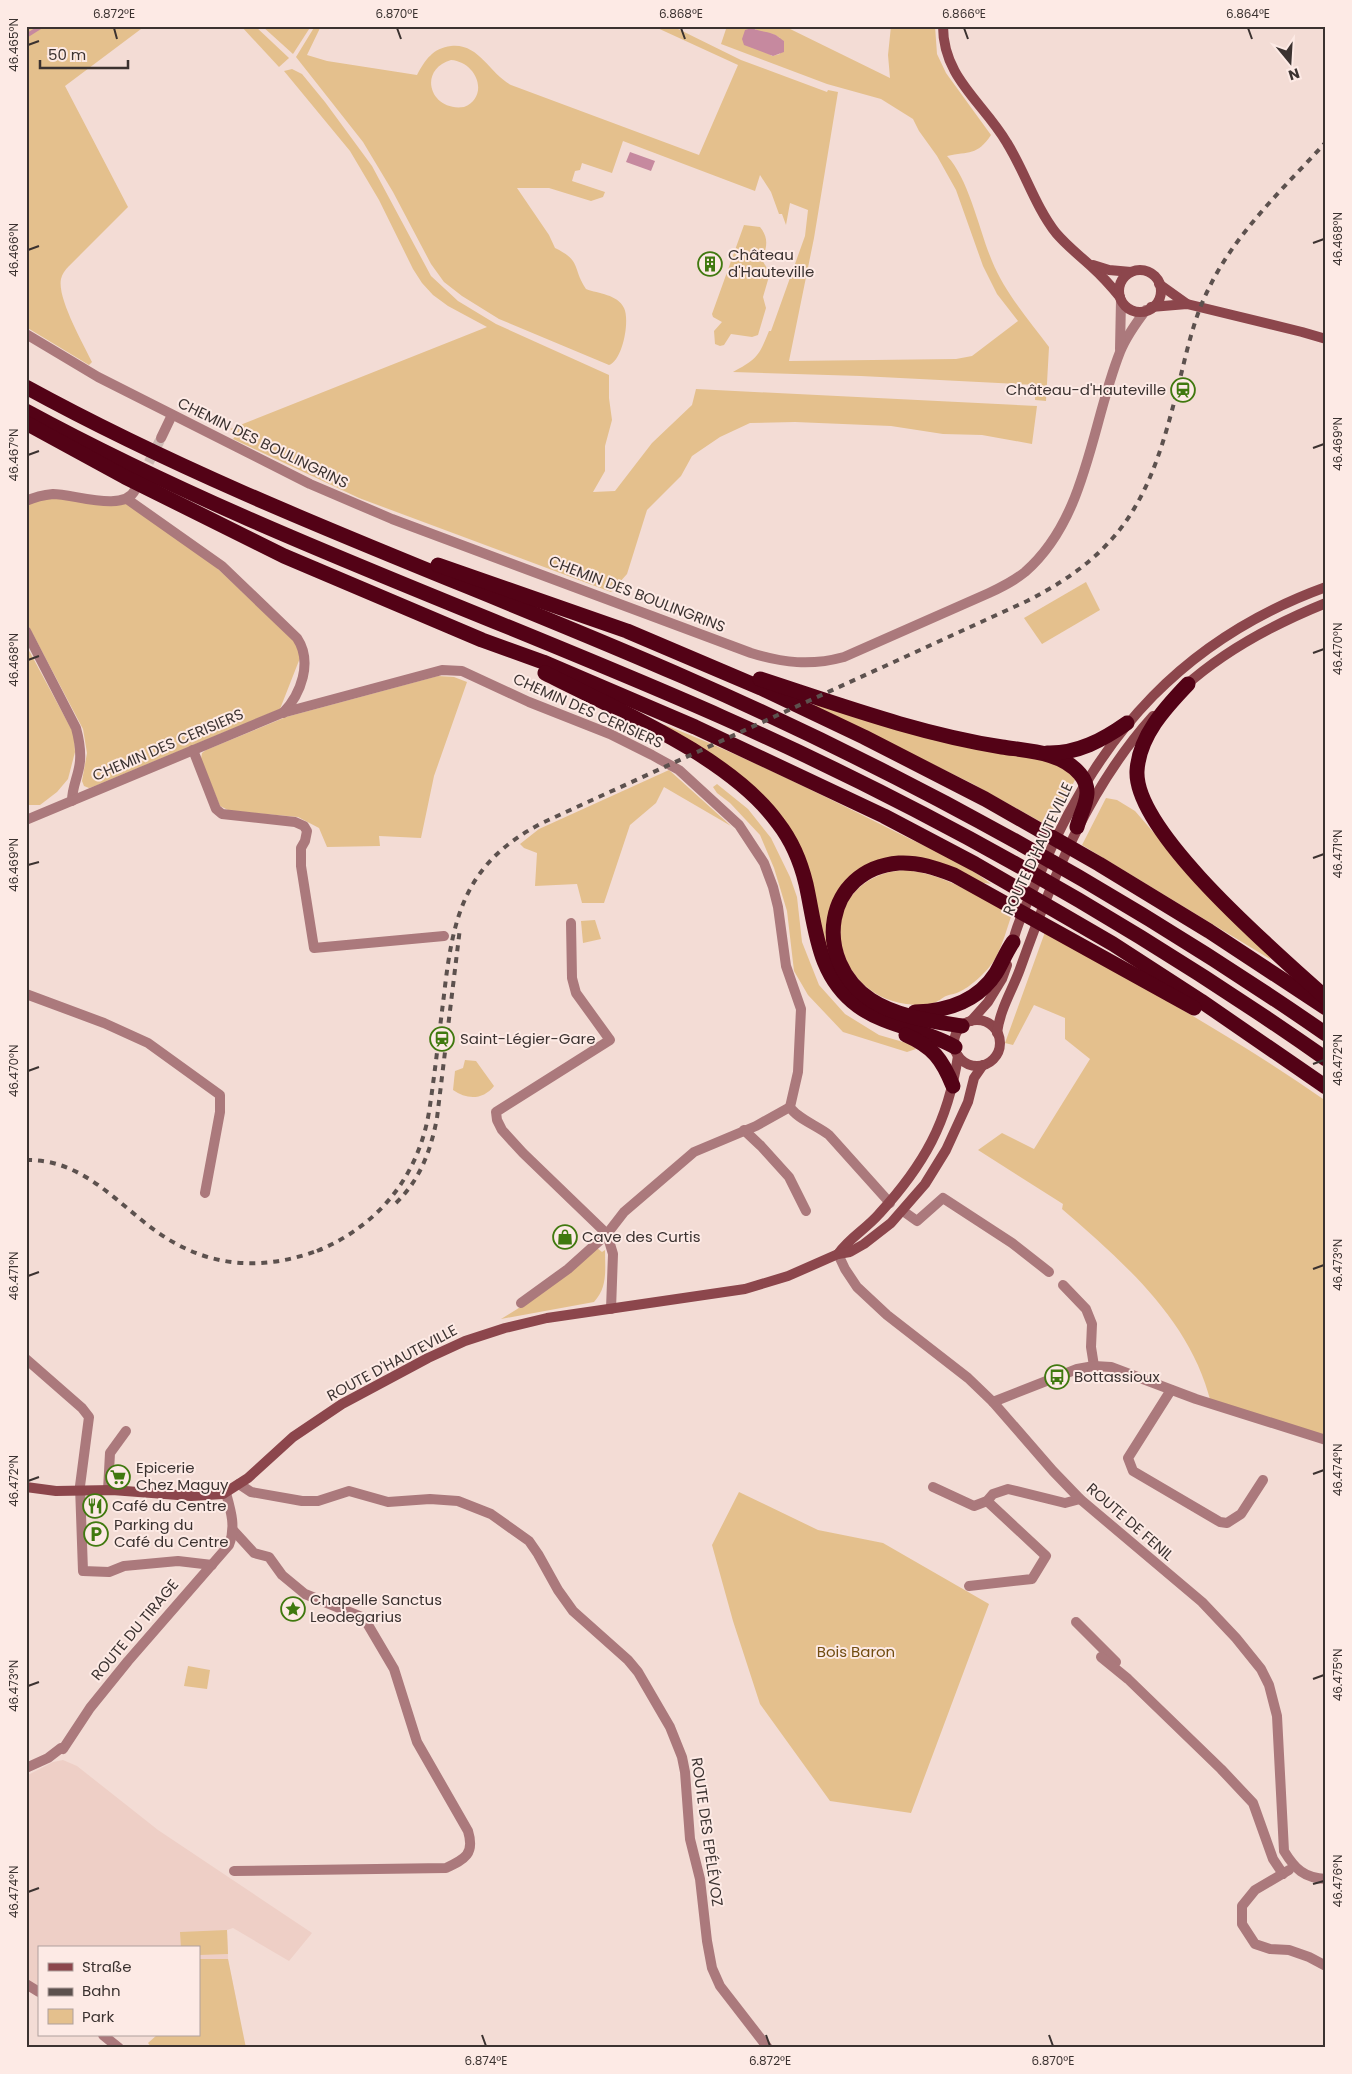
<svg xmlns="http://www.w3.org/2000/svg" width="1352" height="2074" font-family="Poppins,sans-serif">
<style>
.built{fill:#eecfc6}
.green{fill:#e4c08d;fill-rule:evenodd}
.water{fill:#c6899f}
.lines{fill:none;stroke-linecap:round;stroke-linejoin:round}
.stream{stroke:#c6899f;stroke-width:4}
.street-tunnel{stroke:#cebab4;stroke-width:10;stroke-dasharray:10 5;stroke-linecap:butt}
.street{stroke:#ab797c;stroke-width:10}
.secondary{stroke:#8c464c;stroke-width:10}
.highway{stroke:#530216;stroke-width:15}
.rail{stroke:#5c514e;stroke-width:4;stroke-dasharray:6 6;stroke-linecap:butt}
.ticks{fill:none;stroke:#3b3230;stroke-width:2}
.labels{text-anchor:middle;stroke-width:4;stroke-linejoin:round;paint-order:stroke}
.poi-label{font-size:15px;fill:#3b3230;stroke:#fdeae5;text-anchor:start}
.street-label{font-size:15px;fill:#3b3230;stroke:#fdeae5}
.park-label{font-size:15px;fill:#724e12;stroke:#fdeae5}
.neatline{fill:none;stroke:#3b3230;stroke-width:2}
.ticks-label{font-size:12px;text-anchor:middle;fill:#3b3230}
</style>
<rect width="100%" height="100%" fill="#f3dcd5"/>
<polygon class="built" points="63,1760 77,1766 158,1830 312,1933 289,1961 233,1928 227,1930 228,1959 237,2003 199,2010 199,1948 39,1948 39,1988 26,1979 26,1776 53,1762"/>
<g class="green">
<path d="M 26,26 L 145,26 L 65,86 L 128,207 L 69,266 C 65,270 62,274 61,279 C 57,298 83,343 92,362 L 89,365 L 26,327 Z"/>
<polygon points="241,26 255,26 289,58 279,67"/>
<polygon points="262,26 311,26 293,54"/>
<path d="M 315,26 L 321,26 L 307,55 L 327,61 L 417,75 C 425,60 433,48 451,46 C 479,43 489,73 511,85 L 699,155 L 738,65 L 653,26 L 672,26 L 741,60 L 827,92 L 828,90 L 838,92 L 814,238 L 789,361 L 956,359 L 972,356 L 1018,321 L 997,294 L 983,266 L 956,190 L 937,156 L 919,131 L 913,119 L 881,99 L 827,84 L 721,44 L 727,26 L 784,26 L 890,78 L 888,55 L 891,26 L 935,26 L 937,54 L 946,73 L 991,135 C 977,156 969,151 947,156 C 969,179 979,230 992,261 C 1005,293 1029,320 1049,347 L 1046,401 L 1035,400 L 1036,385 L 861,376 L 733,372 C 757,359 759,356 769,331 L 771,331 L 805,236 L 808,210 L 790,203 L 786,225 L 782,214 L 779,214 L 771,192 L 760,175 L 755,191 L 623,141 L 612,173 L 582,163 L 580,170 L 575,171 L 572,181 L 605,192 L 603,197 L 591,201 L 549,188 L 517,188 L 549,235 L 555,248 C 582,261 572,268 586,289 C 599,294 617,294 624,308 C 630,320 623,360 609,365 L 499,319 L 462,296 L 444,282 L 431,264 L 393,192 L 363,142 L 296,57 ZM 755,29 L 761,33 L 773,34 L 780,38 L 780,54 L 772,56 L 768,53 ZM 451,60 C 477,62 490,96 464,107 C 430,112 417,70 451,60 Z"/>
<polygon points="292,69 302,74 325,102 372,166 431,276 458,301 496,324 609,375 609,398 612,420 605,446 605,471 593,492 615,491 652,443 692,405 696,389 1037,406 1032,444 982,435 943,434 891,426 795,422 750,423 720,437 692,456 681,476 647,510 627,574 611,592 359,498 233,439 238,433 230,429 487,327 448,306 433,295 422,283 413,269 379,200 350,151 284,71"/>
<path d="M 744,225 L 760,227 C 769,238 767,247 762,260 L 770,273 L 763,297 L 766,308 L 758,335 L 752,337 L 731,334 L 724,345 L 720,346 L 715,344 L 714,331 L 722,322 L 713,317 L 712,314 Z"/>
<polygon points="37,497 127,499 217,568 299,646 300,658 280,709 95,786 89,788 84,786 82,781 87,753 83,729 26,621 26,503"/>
<polygon points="1086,582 1100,610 1042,644 1024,618"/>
<polygon points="26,645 74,734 75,752 68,779 57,792 40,805 26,805"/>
<polygon points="438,676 454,677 467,682 434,776 421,838 379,836 380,846 327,847 319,828 298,817 230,811 220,806 201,759 202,753 206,750 286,717"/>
<polygon points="817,703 1055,763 1076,778 1050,827 973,784 815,706"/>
<path d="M 655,724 L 665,725 C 742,755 816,792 890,829 C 921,845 965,862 991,884 L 978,882 L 915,859 L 841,890 L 837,976 L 831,969 L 783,821 Z"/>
<polygon points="669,770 731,826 664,787 656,803 630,825 604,903 582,903 577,884 535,886 537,853 524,848 520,844 539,829"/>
<polygon points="717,784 748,809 771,838 790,877 797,897 802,942 819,985 845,1014 879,1035 910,1044 916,1049 907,1052 843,1032 808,995 794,971 787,911 774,868 760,835 730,803 717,793 713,787"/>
<polygon points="1106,798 1117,800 1135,811 1167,848 1272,956 1270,959 1082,845"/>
<path d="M 905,870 C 945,874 977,896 1012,914 C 1007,928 1003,944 996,957 C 990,969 973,985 961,991 C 956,994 951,994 946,996 C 942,998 938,1002 933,1003 C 925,1006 914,1005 906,1004 C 833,994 813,895 886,873 C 892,871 899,871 905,870 Z"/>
<polygon points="595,920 601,939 583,943 581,921"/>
<path d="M 1045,932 C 1140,985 1236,1038 1326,1101 L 1326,1440 L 1211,1403 C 1191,1320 1123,1262 1062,1209 L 1063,1204 L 978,1150 L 1002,1133 L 1034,1149 L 1090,1059 L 1065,1039 L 1065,1018 L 1034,1005 L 1013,1045 L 1005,1043 Z"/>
<path d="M 465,1060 L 476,1061 L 494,1086 C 483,1100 467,1100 453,1090 L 455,1071 L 463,1068 Z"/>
<path d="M 597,1248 L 602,1252 L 605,1250 C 605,1269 608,1287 594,1302 L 501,1319 L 522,1306 Z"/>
<polygon points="739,1492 818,1530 883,1543 989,1604 911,1813 830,1801 760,1704 733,1621 712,1545"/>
<polygon points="188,1666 210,1670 207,1689 184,1686"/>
<polygon points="227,1930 228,1954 199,1955 199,1948 181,1948 180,1932"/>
<polygon points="199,1959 228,1959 246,2048 152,2048 148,2043 157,2035 199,2035"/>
</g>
<g class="water">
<path d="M 752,28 C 760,32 766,31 773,34 C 777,35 781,39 784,41 L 784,52 L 773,56 L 744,45 L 742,39 L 745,30 Z"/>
<polygon points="630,152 655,161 651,171 626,162"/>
</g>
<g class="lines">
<polyline class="stream" points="26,36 42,26"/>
<polyline class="street-tunnel" points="142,476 161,438"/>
<g class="street">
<path d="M 26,334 L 98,377 L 310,484 L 392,519 L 751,653 C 783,663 811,666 844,657 L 989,593 C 1002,587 1014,581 1025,572 C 1087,518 1091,425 1120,352 C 1126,337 1136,323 1146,310"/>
<polyline points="1120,349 1121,300"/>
<polyline points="161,438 172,415"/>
<path d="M 127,499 L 222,566 L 297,638 C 313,662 301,694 283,713"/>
<path d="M 26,501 C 35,497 43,495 53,494 C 74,494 124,513 135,490"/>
<path d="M 26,631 L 76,728 C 79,739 81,749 80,761 C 79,775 72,786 72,801"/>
<polyline points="193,750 216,809 222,814 295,822 304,826 307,831 305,841 301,848 301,866 314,948 444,936"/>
<path d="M 26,820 L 282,713 L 442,670 L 462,671 L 529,702 L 610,734 L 652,755 L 679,770 L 739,825 L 764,863 L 773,887 L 778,907 L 786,966 L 801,1009 L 798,1072 L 790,1107 C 796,1118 818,1126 829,1135 L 890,1203"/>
<polyline points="571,923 572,978 576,993 610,1040 496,1112 497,1120 502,1130 523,1153 607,1234 613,1254 611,1309"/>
<polyline points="26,994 104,1023 148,1043 220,1095 220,1112 205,1193"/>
<polyline points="744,1130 761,1146 789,1177 806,1211"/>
<polyline points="903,1211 917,1221 943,1198 1012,1243 1049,1272"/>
<path d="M 838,1254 L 845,1269 L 857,1287 L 887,1315 L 968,1378 L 993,1402 L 1053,1471 L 1080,1499 L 1202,1602 L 1236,1638 L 1261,1669 L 1269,1685 L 1277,1716 L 1284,1851 C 1295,1869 1304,1878 1326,1879"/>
<polyline points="1063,1285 1086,1309 1092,1324 1091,1347 1094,1366"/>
<polyline points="521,1303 568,1269 607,1234 624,1212 694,1152 756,1126 790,1107"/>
<polyline points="26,1359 82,1408 89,1417 80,1486 83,1571 109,1572 124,1566 178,1561 212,1565"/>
<polyline points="1171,1390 1128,1458 1133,1471 1220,1522 1227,1523 1241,1514 1263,1480"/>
<polyline points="993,1402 1077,1369 1094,1366 1111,1367 1196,1399 1326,1440"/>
<polyline points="239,1484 251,1492 302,1501 318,1501 349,1491 388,1502 430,1499 458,1501 491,1514 529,1541 538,1554 558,1590 573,1611 628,1660 638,1672 670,1727 682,1757 685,1772 690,1839 700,1879 707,1941 712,1968 720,1986 768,2048"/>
<polyline points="933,1487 974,1506 987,1501 993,1494 1008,1489 1065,1503 1080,1499"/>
<polyline points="108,1490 110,1453 126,1431"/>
<path d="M 233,1530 L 254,1553 L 269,1557 L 282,1575 L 305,1594 L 364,1618 L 394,1669 L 417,1742 L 468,1831 C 475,1854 465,1859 446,1868 L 234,1871"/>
<polyline points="969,1586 1032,1579 1046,1556 987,1501"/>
<polyline points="1076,1622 1116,1662"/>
<polyline points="1101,1657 1128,1679 1221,1769 1253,1803 1273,1859 1283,1874"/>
<path d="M 26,1768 L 48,1758 L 61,1748 L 63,1749 L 90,1708 L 128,1661 L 229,1545 C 236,1527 231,1511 226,1493"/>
<polyline points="1289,1870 1255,1890 1242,1906 1242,1924 1255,1944 1270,1949 1289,1950 1309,1957 1326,1966"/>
<polyline points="26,1984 39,1992"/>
<polyline points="103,2035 119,2048"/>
</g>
<g class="secondary">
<path d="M 943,26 C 943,78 983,102 1007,143 C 1025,172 1035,206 1056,233 C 1067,246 1079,255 1092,267 C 1102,276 1111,286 1120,297"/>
<polyline points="1093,265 1109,270 1131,272"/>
<circle cx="1140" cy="291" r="21"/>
<polyline points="1159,284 1187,304"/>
<polyline points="1151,307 1187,304 1302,332 1326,339"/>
<path d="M 1184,687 C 1225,650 1274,624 1326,603"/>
<path d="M 1012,946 C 1016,923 1033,891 1042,869 C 1100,733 1185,638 1326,587"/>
<circle cx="977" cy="1043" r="23"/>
<polyline points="971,1021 988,1002 1002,979 1007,965"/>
<path d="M 997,1033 C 1000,1009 1012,991 1020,969 C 1052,879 1088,788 1153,716"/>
<path d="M 838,1254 C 849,1238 866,1229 879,1214 C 924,1165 948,1122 958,1056"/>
<polyline points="26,1487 56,1491 112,1490 191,1496 223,1494 248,1478 293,1437 342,1404 428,1358 465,1341 505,1328 547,1318 745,1289 788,1276 838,1254 850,1252 864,1244 891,1223 925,1184 946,1150 968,1102 974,1078 983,1065"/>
</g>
<g class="highway">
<path d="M 26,387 C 236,502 463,580 682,676 C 908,775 1122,893 1326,1034"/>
<path d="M 26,411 C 249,532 490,614 722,717 C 934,811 1136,926 1326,1059"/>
<polyline points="26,423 125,477 284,556 482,640 543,662 695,727 884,816 975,864 1113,944 1201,1001 1326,1087"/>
<polyline points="438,565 627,631 761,688 864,737 985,799 1099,864 1209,931 1326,1008"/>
<path d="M 545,673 C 617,710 731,757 778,823 C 792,841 801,863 806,884 C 816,929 817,976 858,1006 C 887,1027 924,1029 955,1047"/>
<path d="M 760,679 C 840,705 919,734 1002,747 C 1028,751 1062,752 1080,774 C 1095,792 1082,808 1077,827"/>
<path d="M 1188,684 C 1165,708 1139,736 1137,771 C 1134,833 1280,956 1326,998"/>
<path d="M 1047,753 C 1077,754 1103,740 1127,723"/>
<path d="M 915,1012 C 947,1011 978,1001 996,973 C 1002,963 1006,952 1013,942"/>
<path d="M 962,1026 C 932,1021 897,1017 871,1000 C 811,960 824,869 899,863 C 918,862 936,868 954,875 L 1194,1008"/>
<path d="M 906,1035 C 933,1047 942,1059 953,1086"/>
</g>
<g class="rail">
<path d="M 26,1160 C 76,1159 108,1193 144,1222 C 199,1267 257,1274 322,1249"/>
<path d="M 396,1203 C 420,1180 431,1150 437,1118 L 460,928"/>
<path d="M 317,1251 C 378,1226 418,1177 429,1112 C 435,1073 439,1034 444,995 C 453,915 465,863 542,823 L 1027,601 C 1128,550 1152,492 1178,387 C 1186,355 1193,320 1208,290 C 1235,233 1284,188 1326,142"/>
</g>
</g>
<path class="ticks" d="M 114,28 L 117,39M 397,28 L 401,39M 681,28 L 685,39M 964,28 L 968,39M 1248,28 L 1252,39M 28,45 L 39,41M 1313,243 L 1324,239M 28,250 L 39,246M 1313,448 L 1324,444M 28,455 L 39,451M 1313,653 L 1324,649M 28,660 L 39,656M 1313,858 L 1324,854M 28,865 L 39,862M 1313,1064 L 1324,1060M 28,1071 L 39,1067M 1313,1269 L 1324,1265M 28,1276 L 39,1272M 1313,1474 L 1324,1470M 28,1481 L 39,1477M 1313,1679 L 1324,1675M 28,1686 L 39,1682M 1313,1884 L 1324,1881M 28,1892 L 39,1888M 482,2035 L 486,2046M 766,2035 L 770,2046M 1049,2035 L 1053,2046"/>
<defs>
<g id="building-ring" transform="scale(1.25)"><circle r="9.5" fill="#fdeae5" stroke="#40790f" stroke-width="1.5"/><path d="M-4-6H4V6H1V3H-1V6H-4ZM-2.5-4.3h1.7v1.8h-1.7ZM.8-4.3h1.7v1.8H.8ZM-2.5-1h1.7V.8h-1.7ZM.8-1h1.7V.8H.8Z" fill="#40790f"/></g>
<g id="station-ring" transform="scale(1.25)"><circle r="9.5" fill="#fdeae5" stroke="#40790f" stroke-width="1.5"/><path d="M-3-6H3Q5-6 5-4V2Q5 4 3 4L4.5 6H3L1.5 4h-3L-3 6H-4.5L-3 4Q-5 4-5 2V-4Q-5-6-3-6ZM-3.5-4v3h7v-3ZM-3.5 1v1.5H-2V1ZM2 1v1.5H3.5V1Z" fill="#40790f"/></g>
<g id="shop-ring" transform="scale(1.25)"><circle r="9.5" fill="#fdeae5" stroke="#40790f" stroke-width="1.5"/><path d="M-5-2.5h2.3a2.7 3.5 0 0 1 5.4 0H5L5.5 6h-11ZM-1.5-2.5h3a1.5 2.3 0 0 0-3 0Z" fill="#40790f"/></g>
<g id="bus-ring" transform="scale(1.25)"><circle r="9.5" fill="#fdeae5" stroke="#40790f" stroke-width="1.5"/><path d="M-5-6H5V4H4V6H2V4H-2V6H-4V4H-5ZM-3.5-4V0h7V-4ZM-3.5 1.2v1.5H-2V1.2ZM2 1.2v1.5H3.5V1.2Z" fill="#40790f"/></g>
<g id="supermarket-ring" transform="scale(1.25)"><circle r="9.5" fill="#fdeae5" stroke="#40790f" stroke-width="1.5"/><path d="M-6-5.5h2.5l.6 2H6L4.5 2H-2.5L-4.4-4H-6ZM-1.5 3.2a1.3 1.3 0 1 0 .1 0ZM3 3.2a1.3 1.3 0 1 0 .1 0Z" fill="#40790f"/></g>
<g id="restaurant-ring" transform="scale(1.25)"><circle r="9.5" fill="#fdeae5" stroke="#40790f" stroke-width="1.5"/><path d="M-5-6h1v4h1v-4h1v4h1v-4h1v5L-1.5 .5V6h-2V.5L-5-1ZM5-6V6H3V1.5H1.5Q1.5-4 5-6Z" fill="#40790f"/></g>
<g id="parking-ring" transform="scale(1.25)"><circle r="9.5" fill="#fdeae5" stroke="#40790f" stroke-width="1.5"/><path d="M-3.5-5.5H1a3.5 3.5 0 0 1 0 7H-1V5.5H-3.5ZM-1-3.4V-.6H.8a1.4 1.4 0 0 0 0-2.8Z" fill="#40790f"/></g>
<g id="sight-ring" transform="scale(1.25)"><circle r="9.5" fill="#fdeae5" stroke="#40790f" stroke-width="1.5"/><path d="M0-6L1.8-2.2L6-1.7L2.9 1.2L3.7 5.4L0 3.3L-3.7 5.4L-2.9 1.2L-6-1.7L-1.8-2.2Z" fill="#40790f"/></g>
</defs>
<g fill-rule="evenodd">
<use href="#building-ring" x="710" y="264"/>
<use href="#station-ring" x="1183" y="390"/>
<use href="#station-ring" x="442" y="1039"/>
<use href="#shop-ring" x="565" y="1237"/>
<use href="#bus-ring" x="1057" y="1377"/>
<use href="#supermarket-ring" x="118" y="1477"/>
<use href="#restaurant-ring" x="95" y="1506"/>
<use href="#parking-ring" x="96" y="1534"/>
<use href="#sight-ring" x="293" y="1609"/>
</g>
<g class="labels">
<g class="poi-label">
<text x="728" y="260">Château<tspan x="728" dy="17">d'Hauteville</tspan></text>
<text x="1166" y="395" text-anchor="end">Château-d'Hauteville</text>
<text x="460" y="1044">Saint-Légier-Gare</text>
<text x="582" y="1242">Cave des Curtis</text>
<text x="1074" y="1382">Bottassioux</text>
<text x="136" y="1473">Epicerie<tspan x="136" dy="17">Chez Maguy</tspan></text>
<text x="112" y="1511">Café du Centre</text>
<text x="114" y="1530">Parking du<tspan x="114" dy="17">Café du Centre</tspan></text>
<text x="310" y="1605">Chapelle Sanctus<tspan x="310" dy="17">Leodegarius</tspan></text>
</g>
<g class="street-label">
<text transform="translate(263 443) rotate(26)" y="5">CHEMIN DES BOULINGRINS</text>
<text transform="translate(637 594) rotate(21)" y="5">CHEMIN DES BOULINGRINS</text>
<text transform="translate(588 711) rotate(24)" y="5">CHEMIN DES CERISIERS</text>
<text transform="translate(168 745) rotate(-23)" y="5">CHEMIN DES CERISIERS</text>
<text transform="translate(1038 849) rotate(-65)" y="5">ROUTE D'HAUTEVILLE</text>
<text transform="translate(392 1363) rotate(-28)" y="5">ROUTE D'HAUTEVILLE</text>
<text transform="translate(1130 1522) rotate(41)" y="5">ROUTE DE FENIL</text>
<text transform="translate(135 1630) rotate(-50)" y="5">ROUTE DU TIRAGE</text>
<text transform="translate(707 1832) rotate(82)" y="5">ROUTE DES EPÉLÉVOZ</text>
</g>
<g class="park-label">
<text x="856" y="1657">Bois Baron</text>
</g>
</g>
<rect width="1352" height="2074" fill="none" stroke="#fdeae5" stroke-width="55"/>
<rect x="38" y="1946" width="162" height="90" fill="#fdeae5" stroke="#afa09d"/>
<rect x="48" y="1963" width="25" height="8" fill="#8c464c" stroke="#afa09d"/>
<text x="82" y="1972" font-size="15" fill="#3b3230">Straße</text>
<rect x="48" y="1988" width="25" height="8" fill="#5c514e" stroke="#afa09d"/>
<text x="82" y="1996" font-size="15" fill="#3b3230">Bahn</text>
<rect x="48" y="2009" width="25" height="15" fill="#e4c08d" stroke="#afa09d"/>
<text x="82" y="2022" font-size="15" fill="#3b3230">Park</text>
<g transform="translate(1290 62) rotate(162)" stroke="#fdeae5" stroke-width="4" paint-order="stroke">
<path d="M0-4L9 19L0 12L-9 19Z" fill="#3b3230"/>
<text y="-8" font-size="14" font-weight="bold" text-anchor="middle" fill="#3b3230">N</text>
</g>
<path d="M40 60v8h88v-8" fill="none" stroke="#3b3230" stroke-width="2.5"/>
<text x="48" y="60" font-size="15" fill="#3b3230" stroke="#fdeae5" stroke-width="4" paint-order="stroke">50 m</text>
<rect x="28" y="28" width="1296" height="2018" class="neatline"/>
<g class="ticks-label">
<text x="114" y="18">6.872°E</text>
<text x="397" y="18">6.870°E</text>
<text x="681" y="18">6.868°E</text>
<text x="964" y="18">6.866°E</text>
<text x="1248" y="18">6.864°E</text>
<text transform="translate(14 45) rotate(-90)" y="4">46.465°N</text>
<text transform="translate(1338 239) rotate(-90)" y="4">46.468°N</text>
<text transform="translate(14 250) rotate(-90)" y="4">46.466°N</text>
<text transform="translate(1338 444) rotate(-90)" y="4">46.469°N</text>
<text transform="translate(14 455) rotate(-90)" y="4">46.467°N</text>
<text transform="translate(1338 649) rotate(-90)" y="4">46.470°N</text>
<text transform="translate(14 660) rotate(-90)" y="4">46.468°N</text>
<text transform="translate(1338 854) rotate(-90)" y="4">46.471°N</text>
<text transform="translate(14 865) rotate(-90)" y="4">46.469°N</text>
<text transform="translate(1338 1060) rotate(-90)" y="4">46.472°N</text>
<text transform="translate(14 1071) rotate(-90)" y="4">46.470°N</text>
<text transform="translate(1338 1265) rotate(-90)" y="4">46.473°N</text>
<text transform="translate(14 1276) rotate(-90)" y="4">46.471°N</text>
<text transform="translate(1338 1470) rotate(-90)" y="4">46.474°N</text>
<text transform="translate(14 1481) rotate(-90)" y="4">46.472°N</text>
<text transform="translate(1338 1675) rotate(-90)" y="4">46.475°N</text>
<text transform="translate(14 1686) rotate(-90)" y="4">46.473°N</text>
<text transform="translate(1338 1881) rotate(-90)" y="4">46.476°N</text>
<text transform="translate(14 1892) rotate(-90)" y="4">46.474°N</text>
<text x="486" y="2065">6.874°E</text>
<text x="770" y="2065">6.872°E</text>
<text x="1053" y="2065">6.870°E</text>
</g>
</svg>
